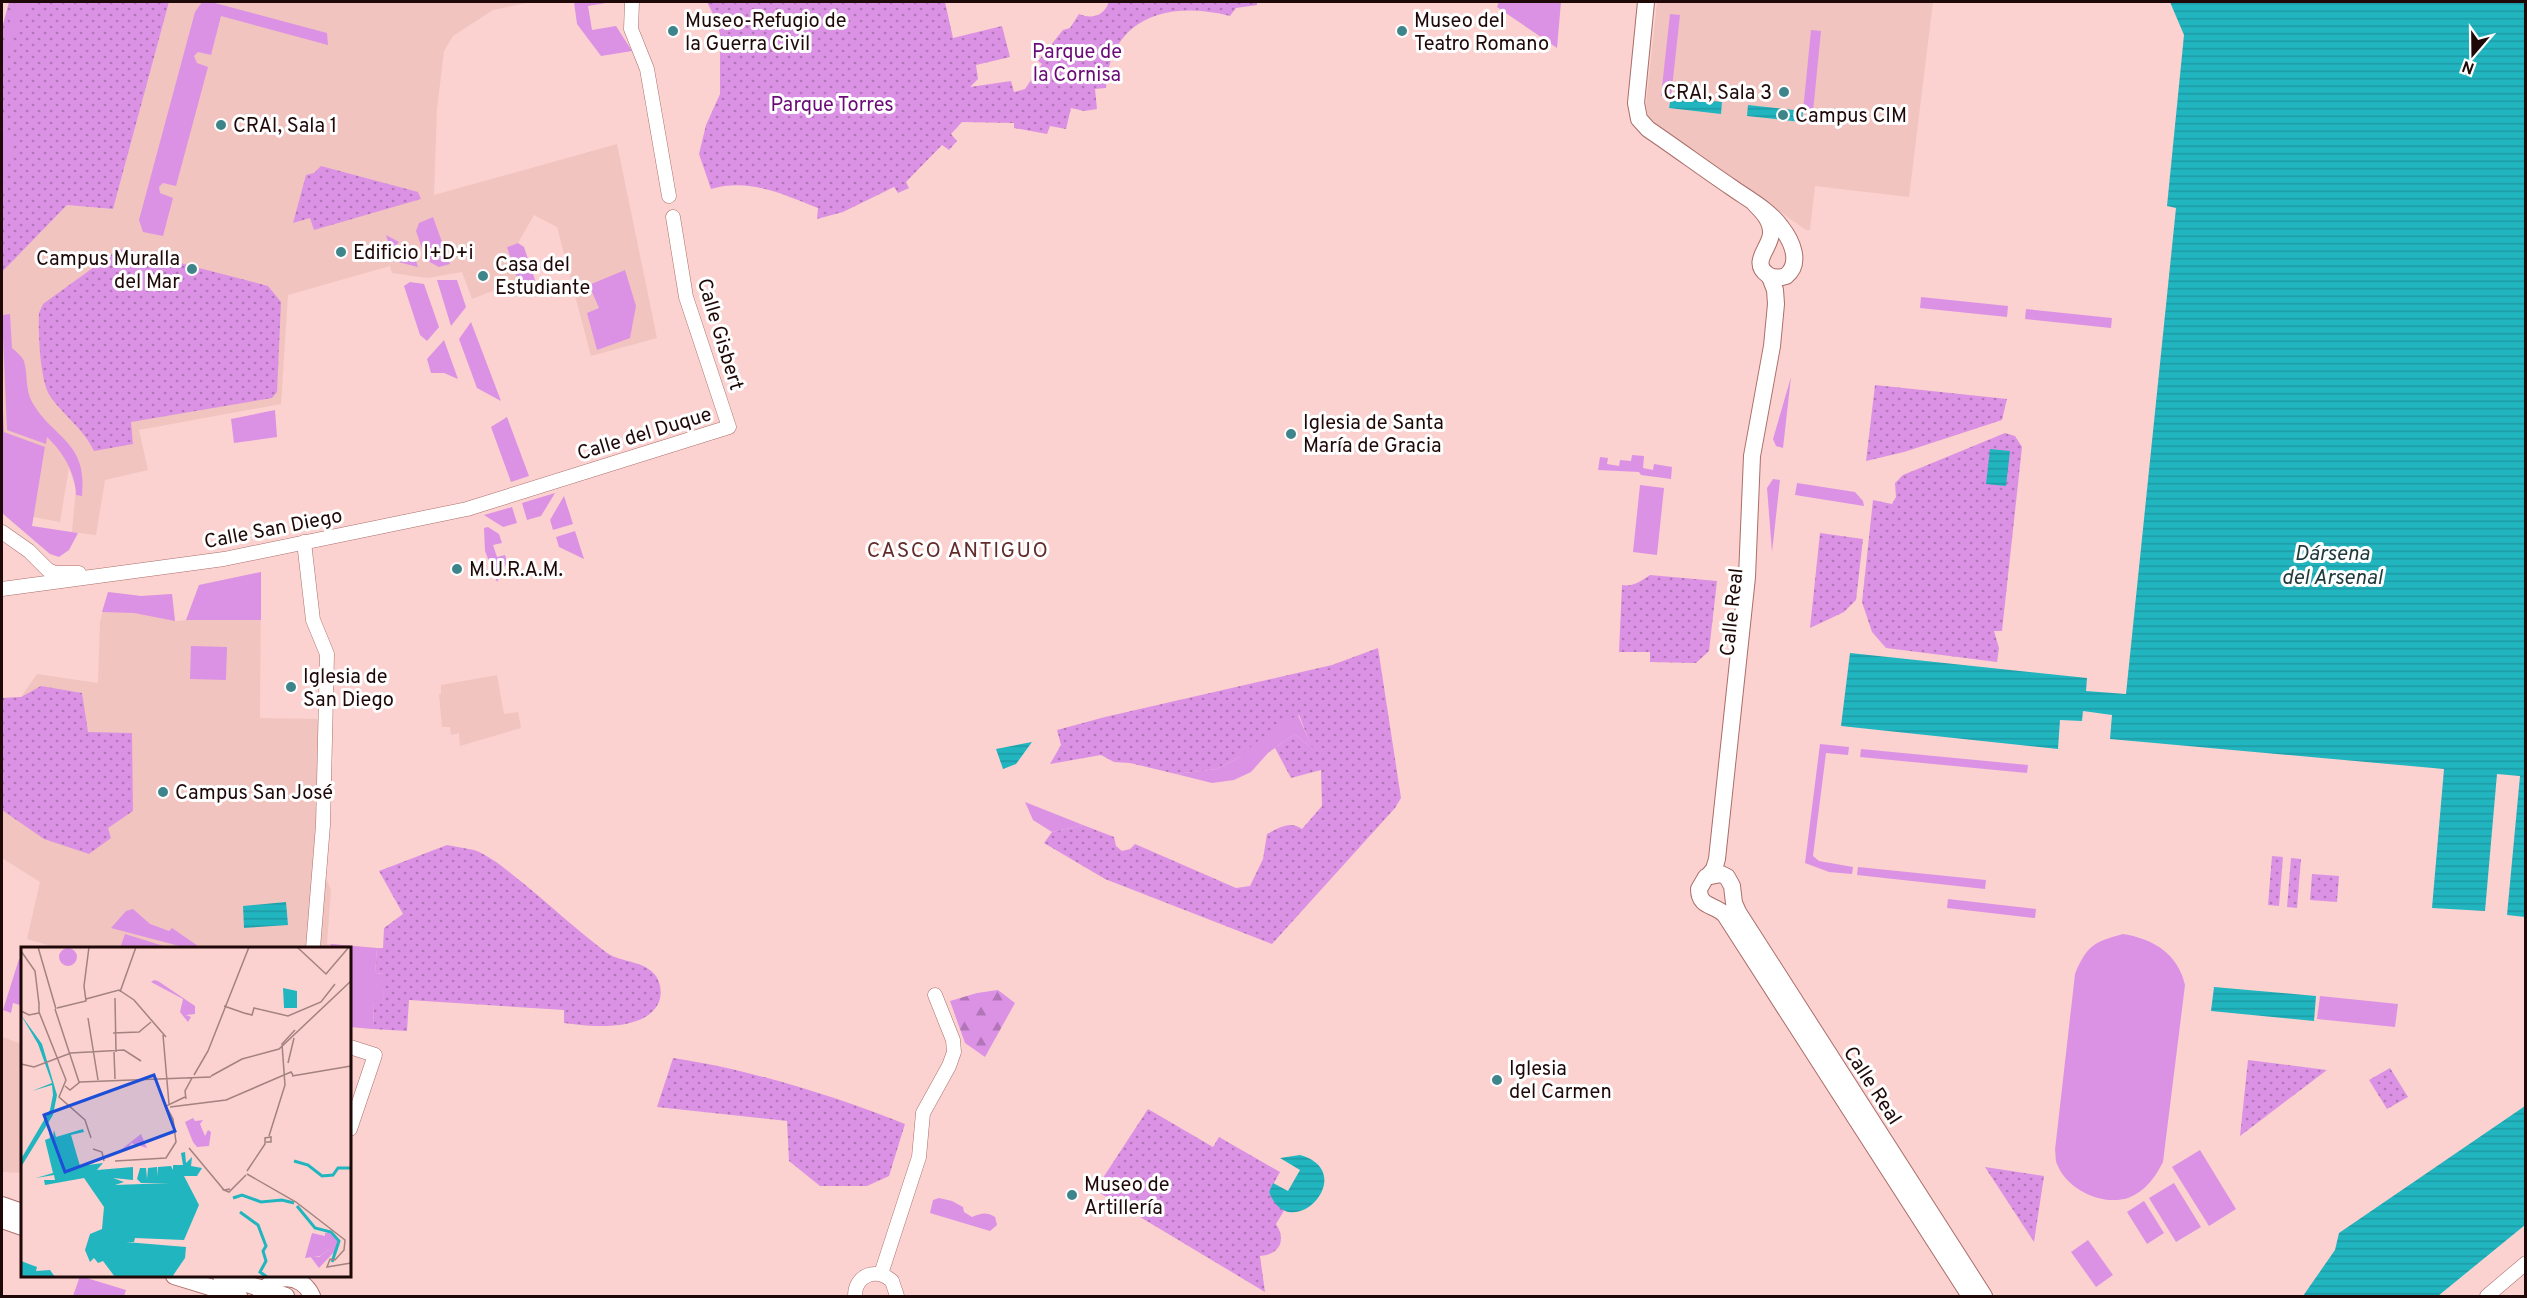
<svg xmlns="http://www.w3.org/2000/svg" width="2527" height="1298" font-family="Overpass,sans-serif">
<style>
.built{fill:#f1c4c0}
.grass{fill:url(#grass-dots)}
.forest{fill:url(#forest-firs)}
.garden{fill:#db92e5}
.water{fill:url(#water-rules)}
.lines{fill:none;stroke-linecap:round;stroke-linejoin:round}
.minor-casing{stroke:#ab6e6b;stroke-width:15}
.major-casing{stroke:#ab6e6b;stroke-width:18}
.minor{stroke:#fff;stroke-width:14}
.major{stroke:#fff;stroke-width:16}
.poi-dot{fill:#3d858b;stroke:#fefefe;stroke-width:2}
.labels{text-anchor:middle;stroke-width:6;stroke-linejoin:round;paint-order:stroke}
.poi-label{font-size:20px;fill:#1f0908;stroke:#fefefe;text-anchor:start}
.park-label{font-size:20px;fill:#6b0a77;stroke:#fefefe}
.street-label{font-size:20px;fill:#1f0908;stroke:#fefefe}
.neighbourhood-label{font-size:21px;letter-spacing:1.5px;fill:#622c2b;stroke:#fefefe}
.water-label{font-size:21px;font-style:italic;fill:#1e3a3d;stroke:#fefefe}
.inset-river{fill:none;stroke:#21b5c0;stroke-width:3}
.inset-road{fill:none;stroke:#a3827f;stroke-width:1.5}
.view{fill:#1d4ed8;fill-opacity:0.15;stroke:#1d4ed8;stroke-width:3}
.inset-edge{fill:none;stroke:#1f0908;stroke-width:3}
</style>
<defs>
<pattern id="grass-dots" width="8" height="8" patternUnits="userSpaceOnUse" patternTransform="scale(1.5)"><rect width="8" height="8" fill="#db92e5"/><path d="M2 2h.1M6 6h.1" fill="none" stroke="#b175b8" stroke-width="1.8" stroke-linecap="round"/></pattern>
<pattern id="forest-firs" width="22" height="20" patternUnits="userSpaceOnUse" patternTransform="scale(1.5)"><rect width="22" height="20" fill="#db92e5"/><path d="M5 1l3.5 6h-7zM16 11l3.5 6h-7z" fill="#b175b8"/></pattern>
<pattern id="water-rules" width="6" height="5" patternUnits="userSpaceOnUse" patternTransform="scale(1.5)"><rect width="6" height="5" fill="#21b5c0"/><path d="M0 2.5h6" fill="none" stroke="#1d9aa4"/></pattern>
</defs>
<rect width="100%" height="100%" fill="#fbd2cf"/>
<g class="built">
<polygon points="169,2 531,2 493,10 453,36 444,51 437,109 434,195 617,144 657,338 591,356 557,227 534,215 518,243 507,247 518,281 472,299 462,272 427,278 392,273 390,266 288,295 281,404 139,430 148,470 105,480 96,535 72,532 76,489 69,468 60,522 33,517 45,448 4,432 2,272 67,205 113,209"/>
<polygon points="1657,2 1933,2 1909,197 1815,186 1810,230 1806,230 1653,123 1648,116 1646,104"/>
<polygon points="261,572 260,718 321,719 322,844 328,845 325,875 331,890 327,944 377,948 373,1029 350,1027 350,948 58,948 27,939 40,882 2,858 2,698 21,697 37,674 98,683 100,622 108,592 141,596 172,594 175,621 178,621 186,620 199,585"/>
<polygon points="497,675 504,714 518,712 521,728 460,746 459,733 451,735 450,727 442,727 439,694 441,694 441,685"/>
<polygon points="2,1037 22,1044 22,1173 2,1172"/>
</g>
<g class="grass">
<polygon points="9,2 169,2 113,209 67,205 2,272 2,28"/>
<path d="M 707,2 L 945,2 L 953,38 L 1002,26 L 1010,57 L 976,65 L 978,79 L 970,87 L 1011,81 L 1014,92 L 1025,89 L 1042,64 L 1038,61 L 1063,30 L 1070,28 L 1079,14 C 1093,20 1104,15 1109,2 L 1261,2 L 1257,2 L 1257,5 L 1236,8 L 1230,16 C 1167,0 1110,18 1106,88 L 1095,89 L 1097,109 L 1084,111 L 1071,108 L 1066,129 L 1050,126 L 1047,134 L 1014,128 L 1014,123 L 962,122 L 951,134 L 957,141 L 949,150 L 942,145 L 906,182 L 909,188 L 898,193 L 894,187 L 843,212 L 817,219 L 818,208 C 782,194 750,178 711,189 L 699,154 L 706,125 L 720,94 L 720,34 L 716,20 Z"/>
<polygon points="321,166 418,192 421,199 314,230 310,218 293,223 306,175 314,173"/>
<path d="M 119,249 L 130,250 L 268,286 L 281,302 L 277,392 L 272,398 L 131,422 L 133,444 L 94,451 C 83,428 64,416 50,396 C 40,381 38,333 39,313 L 43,304 Z"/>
<polygon points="1875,385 2007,399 2002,420 1904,452 1866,461"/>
<polygon points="2005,433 2015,436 2022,447 2002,631 1994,631 1999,648 1997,662 1886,648 1872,632 1862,602 1873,500 1892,504 1896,497 1895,483 1903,475"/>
<polygon points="1820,533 1863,539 1856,600 1844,612 1810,628"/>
<path d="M 1650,575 L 1717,581 L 1709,651 L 1696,663 L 1650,662 L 1650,652 L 1619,652 L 1622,585 C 1633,587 1641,581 1650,575 Z"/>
<path d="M 1378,648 L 1401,798 L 1395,808 L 1272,944 L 1105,879 L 1044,843 L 1052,832 L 1083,825 L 1114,837 L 1116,846 L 1122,851 L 1130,849 L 1135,844 L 1236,888 L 1250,886 L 1263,859 L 1267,834 C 1279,828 1290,820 1302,829 L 1322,806 L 1321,770 L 1291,778 L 1275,748 L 1295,734 L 1312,749 L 1299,715 L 1236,759 L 1217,769 L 1176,774 L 1130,763 L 1114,762 L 1101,755 L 1050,764 L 1061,745 L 1057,730 L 1105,717 L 1332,665 Z"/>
<polygon points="41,686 82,693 88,732 132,733 133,811 108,828 111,838 89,854 44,839 2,810 2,698 21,697"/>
<path d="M 447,845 C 456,847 465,848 474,850 C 491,856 509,872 523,883 C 551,906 578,931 607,953 C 622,963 644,960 656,976 C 661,984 662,993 659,1002 C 646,1032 591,1027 564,1023 L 564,1010 L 409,1000 L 407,1031 L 373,1029 L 374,1000 L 383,1000 L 384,974 L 375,973 L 377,948 L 383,948 L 384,928 L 403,914 L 379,871 Z"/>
<polygon points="2272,856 2283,857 2279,906 2268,905"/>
<polygon points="2291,858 2301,859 2297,908 2287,907"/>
<polygon points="2312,874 2339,876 2337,902 2310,900"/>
<path d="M 673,1058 C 748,1069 835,1096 905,1124 L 889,1176 L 867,1186 L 820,1186 L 789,1161 L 787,1121 L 657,1107 Z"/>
<polygon points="2248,1060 2327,1070 2240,1136"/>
<polygon points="2390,1068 2408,1097 2387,1109 2369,1080"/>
<path d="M 1148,1109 L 1213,1147 L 1219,1137 L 1280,1172 L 1269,1192 L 1273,1200 L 1285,1209 L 1276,1224 C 1287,1240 1279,1255 1260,1256 L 1265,1292 L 1095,1190 Z"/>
<polygon points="1985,1167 2044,1176 2034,1242"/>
</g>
<polygon class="forest" points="998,990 1015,1003 985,1057 965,1043 950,1001 977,993"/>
<g class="garden">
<polygon points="15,2 32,2 29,11 19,20 2,76 2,52"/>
<polygon points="202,2 211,2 327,33 328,45 221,16 211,55 198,52 194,56 197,63 208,67 176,186 163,183 159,187 160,193 173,198 163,236 143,232 139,220 195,12"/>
<polygon points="574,2 612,2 588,6 592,30 616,26 632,51 601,56 577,24"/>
<polygon points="1499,2 1561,2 1557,48 1497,7"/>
<polygon points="1670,14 1680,15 1671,97 1661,96"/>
<polygon points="1811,30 1821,31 1813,112 1803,111"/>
<polygon points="2,116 13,143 2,194"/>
<polygon points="433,217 450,264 439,267 426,260 416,231 419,223"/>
<polygon points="386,235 399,242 396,245 402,254 414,255 418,267 394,261"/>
<polygon points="518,243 524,247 535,280 535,283 520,287 507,247"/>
<polygon points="625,270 636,306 630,338 597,350 587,313 599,308 589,285"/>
<polygon points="437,280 457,280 466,307 451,326"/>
<polygon points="410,282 424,284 439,327 427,341 420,335 404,286"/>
<polygon points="1921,297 2008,306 2007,317 1920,308"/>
<polygon points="2026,309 2112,318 2111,328 2025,319"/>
<path d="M 10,314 L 12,348 C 15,351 22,356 24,361 C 28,375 25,389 32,402 C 53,439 88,441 82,496 L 76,495 C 76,474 63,452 47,437 L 46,444 L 7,430 L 2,315 Z"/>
<polygon points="471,322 501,401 477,388 459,339"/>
<polygon points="444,340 458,379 444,373 431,373 427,359"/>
<polygon points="1791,377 1783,448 1776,446 1773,439"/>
<polygon points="2,388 4,432 45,447 32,526 78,533 69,550 59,557 50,554 2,513"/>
<polygon points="275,410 277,437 234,443 231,419"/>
<polygon points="507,417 529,476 511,482 491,427"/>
<polygon points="1632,455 1644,456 1643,468 1653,470 1654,464 1672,467 1671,479 1641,475 1639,472 1598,470 1600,457 1608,458 1607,464 1619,466 1620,460 1631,461"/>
<polygon points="1773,479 1780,480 1772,552 1767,488"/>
<polygon points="1797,483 1855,492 1863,501 1864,506 1795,495"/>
<polygon points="1640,485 1664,488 1657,555 1633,552"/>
<polygon points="555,493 541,516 527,520 522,503"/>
<polygon points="564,496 573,524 553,530 550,520"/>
<polygon points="512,507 517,523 503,527 484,515"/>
<polygon points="488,527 499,534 502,543 493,545 497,557 505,555 507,562 497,582 485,551 484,528"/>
<polygon points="575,531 584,559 559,547 556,537"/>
<polygon points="261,572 261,620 186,620 199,585"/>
<polygon points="108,592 141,596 172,594 175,621 134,613 102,612"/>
<polygon points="191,646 227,647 226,680 190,679"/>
<polygon points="1298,715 1313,750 1295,734 1268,753 1251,772 1234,780 1212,783 1176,774 1217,769 1236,759 1275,727"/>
<polygon points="1820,744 1849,747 1848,755 1826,753 1813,856 1819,861 1853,867 1852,874 1829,872 1805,863"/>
<polygon points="1861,749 2028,765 2027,773 1860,757"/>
<polygon points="1025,802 1083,825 1052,832 1033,820"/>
<polygon points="1858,867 1986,880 1985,889 1857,875"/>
<polygon points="1948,899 2036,909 2035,918 1947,908"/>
<polygon points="133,909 150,924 169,931 172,928 198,946 197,948 187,948 111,928 126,911"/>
<polygon points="125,934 170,948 120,948"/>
<path d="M 2123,934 C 2154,939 2178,954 2185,985 L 2163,1162 C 2156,1176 2145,1192 2128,1198 C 2102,1206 2067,1190 2057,1164 C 2055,1160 2056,1154 2055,1150 L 2075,974 C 2087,945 2094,942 2123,934 Z"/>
<polygon points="331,944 377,948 375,973 385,974 383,1001 374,1000 373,1029 350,1027 350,948 330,948"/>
<polygon points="19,959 22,960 22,995 20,1005 13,1003 11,1013 3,1010"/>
<polygon points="2320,996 2398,1004 2395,1027 2317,1019"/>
<polygon points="2200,1150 2236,1209 2209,1226 2172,1167"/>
<polygon points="2174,1183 2201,1227 2176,1242 2149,1198"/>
<path d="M 939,1198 L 952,1201 L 963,1207 L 964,1212 L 972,1217 C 982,1213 986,1212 995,1217 L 997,1225 L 990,1231 L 930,1213 L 933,1200 Z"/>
<polygon points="2144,1201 2164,1233 2147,1244 2127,1212"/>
<polygon points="2088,1240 2113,1275 2096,1287 2071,1252"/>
<polygon points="80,1276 126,1290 124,1296 73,1296"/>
</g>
<g class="water">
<polygon points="2170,2 2525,2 2525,917 2507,915 2520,776 2497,774 2485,911 2432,908 2444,769 2110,739 2112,715 2083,711 2082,721 2060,720 2058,749 1841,726 1850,653 2087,678 2086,691 2126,694 2176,208 2167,206 2184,35"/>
<polygon points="1671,97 1722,102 1721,114 1669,108"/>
<polygon points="1748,105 1803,111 1802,122 1747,116"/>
<polygon points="1990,449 2010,451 2006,486 1986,484"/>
<polygon points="1032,742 1016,764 1003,769 996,749"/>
<polygon points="286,902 288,925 244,928 243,906"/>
<polygon points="2214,987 2316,996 2314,1021 2211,1011"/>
<polygon points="2525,1106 2525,1225 2438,1296 2303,1296 2335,1250 2339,1233"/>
<path d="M 1300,1155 C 1361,1172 1291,1248 1269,1192 L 1273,1183 L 1288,1191 L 1300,1170 L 1280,1158 Z"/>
</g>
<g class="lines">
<g class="minor-casing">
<g id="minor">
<polyline points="632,2 631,29 647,69 669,196"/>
<polyline points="2,532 29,551 48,570 55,573 79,573"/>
<polyline points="304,542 313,620 327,654 323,825 313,948"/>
<polyline points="2,589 224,559 467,509 729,427 686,297 673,217"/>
<polyline points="350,1047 375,1055 350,1129"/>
<polyline points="881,1274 919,1157 923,1113 949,1066 954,1052 953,1040 935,995"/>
<path d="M 855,1296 C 855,1275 876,1267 892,1281 L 897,1296"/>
<polyline points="2487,1296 2526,1263"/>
</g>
</g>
<g class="major-casing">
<g id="major">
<path d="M 1646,2 L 1636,103 L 1639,119 L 1648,129 C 1676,148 1703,168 1731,187 C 1748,199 1769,210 1781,227 C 1792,241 1802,263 1786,276 C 1780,278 1774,279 1768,275 C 1749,262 1772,247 1771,232 C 1771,220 1762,211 1754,203"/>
<polyline points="1709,875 1714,869 1717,859 1747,577 1752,456 1772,346 1776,304 1775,290 1770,277"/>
<polyline points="2,1205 22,1212"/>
<polyline points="2,1220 22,1227"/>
<polyline points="174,1276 239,1296"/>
<polyline points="221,1276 286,1296"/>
<path d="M 261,1296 C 271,1272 302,1273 312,1296"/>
<path d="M 1970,1296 L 1725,915 C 1715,904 1699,908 1699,889 L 1706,877 L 1721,874 L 1727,877 L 1732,886 L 1734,903 L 1738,912 L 1984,1296"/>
</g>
</g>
<use href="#minor" class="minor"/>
<use href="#major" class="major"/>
</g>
<g class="poi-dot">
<circle cx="673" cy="31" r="6"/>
<circle cx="1402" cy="31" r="6"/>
<circle cx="1784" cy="92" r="6"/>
<circle cx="1783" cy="115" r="6"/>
<circle cx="221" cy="125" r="6"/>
<circle cx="341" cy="252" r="6"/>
<circle cx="192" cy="269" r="6"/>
<circle cx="483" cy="276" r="6"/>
<circle cx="1291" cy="434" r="6"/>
<circle cx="457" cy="569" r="6"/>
<circle cx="291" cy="687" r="6"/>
<circle cx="163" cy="792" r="6"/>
<circle cx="1497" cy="1080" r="6"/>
<circle cx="1072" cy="1195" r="6"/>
</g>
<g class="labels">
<g class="poi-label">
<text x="685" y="27">Museo-Refugio de<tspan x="685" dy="23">la Guerra Civil</tspan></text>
<text x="1414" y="27">Museo del<tspan x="1414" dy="23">Teatro Romano</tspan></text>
<text x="1772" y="99" text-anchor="end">CRAI, Sala 3</text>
<text x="1795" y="122">Campus CIM</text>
<text x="233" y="132">CRAI, Sala 1</text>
<text x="353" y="259">Edificio I+D+i</text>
<text x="180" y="265" text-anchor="end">Campus Muralla<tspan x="180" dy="23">del Mar</tspan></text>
<text x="495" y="271">Casa del<tspan x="495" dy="23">Estudiante</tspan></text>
<text x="1303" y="429">Iglesia de Santa<tspan x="1303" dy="23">María de Gracia</tspan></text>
<text x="469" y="576">M.U.R.A.M.</text>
<text x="303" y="683">Iglesia de<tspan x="303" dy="23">San Diego</tspan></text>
<text x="175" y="799">Campus San José</text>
<text x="1509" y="1075">Iglesia<tspan x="1509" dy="23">del Carmen</tspan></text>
<text x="1084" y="1191">Museo de<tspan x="1084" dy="23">Artillería</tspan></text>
</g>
<g class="park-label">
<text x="1077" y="58">Parque de<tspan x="1077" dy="23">la Cornisa</tspan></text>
<text x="832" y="111">Parque Torres</text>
</g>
<g class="street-label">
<text transform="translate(721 334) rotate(73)" y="7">Calle Gisbert</text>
<text transform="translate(644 433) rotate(-17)" y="7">Calle del Duque</text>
<text transform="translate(273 528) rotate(-11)" y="7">Calle San Diego</text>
<text transform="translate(1731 612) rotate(-84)" y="7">Calle Real</text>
<text transform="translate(1873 1085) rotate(57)" y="7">Calle Real</text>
</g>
<g class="neighbourhood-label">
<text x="958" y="557">CASCO ANTIGUO</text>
</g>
<g class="water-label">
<text x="2332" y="560">Dársena<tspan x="2332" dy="24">del Arsenal</tspan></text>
</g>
</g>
<g transform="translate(21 947)">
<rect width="330" height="330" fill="#fbd2cf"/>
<path d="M38 10a9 9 0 1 1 18 0a9 9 0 1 1-18 0ZM 172,171 L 174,174 L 182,173 L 179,177 L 184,189 L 187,183 L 190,185 L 188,199 L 176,200 L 172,195 L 164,175 ZM 120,187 L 126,201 L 110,196 L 107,203 L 97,205 ZM 307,303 L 312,306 L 298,321 L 289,309 L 298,310 Z" fill="#db92e5"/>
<path d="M 133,33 L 137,34 L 174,59 L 174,67 L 165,68 L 170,70 L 167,75 L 159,65 L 162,52 L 130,35 Z" fill="#db92e5"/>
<path d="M 291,286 L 304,289 L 304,286 L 309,286 L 318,296 L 314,308 L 307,303 L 299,309 L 284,311 Z" fill="#db92e5"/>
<path d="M 262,41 L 276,44 L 276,61 L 263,61 ZM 0,68 L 21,97 L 36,148 L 32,168 L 0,220 L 0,212 L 29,163 L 32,148 L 31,138 L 11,144 L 31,136 L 17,97 ZM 62,182 L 63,185 L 50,188 L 59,219 L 82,216 L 76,223 L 112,220 L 112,233 L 92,231 L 103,235 L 94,238 L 148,236 L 120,236 L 116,232 L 119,221 L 125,221 L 126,232 L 127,221 L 136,220 L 137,229 L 137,220 L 150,219 L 152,223 L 152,218 L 162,218 L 160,206 L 164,205 L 165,216 L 171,210 L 170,219 L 181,221 L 176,229 L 163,229 L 178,258 L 163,293 L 114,291 L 113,295 L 105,295 L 165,300 L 164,311 L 151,330 L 94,330 L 82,314 L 77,316 L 73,311 L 69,315 L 64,303 L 69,287 L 81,282 L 83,260 L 63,231 L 24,238 L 23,233 L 34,233 L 33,228 L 15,231 L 32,226 L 24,193 L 29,191 L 28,185 L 32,190 L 33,183 L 35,190 ZM 0,314 L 16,320 L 15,324 L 29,323 L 34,330 L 0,330 Z" fill="#21b5c0"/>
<path class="inset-river" d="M 273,214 L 287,218 L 301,229 L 312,228 L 317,221 L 330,221M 212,251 L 221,248 L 240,255 L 261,253 L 273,256M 276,259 L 294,281 L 310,285 L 318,294 L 311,315M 219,265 L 237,278 L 245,299 L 242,304 L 245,314 L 239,325 L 246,330"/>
<path class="inset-road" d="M 17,0 L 35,62M 276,0 L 305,27 L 328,0M 0,4 L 14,24 L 18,57M 99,45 L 115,0M 94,51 L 95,105M 65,52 L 98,43 L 113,53 L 145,90M 18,55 L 18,65 L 45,133 L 38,150 L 64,173 L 70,191M 203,59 L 223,66 L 231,68 L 233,61 L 267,69 L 300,55 L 314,37M 36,61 L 65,54 L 63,39 L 68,0M 34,62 L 58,135M 0,64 L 8,68 L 18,66M 67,71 L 77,133M 92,86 L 118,85 L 130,75M 142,88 L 148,157M 93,105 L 94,132M 267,116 L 273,91M 0,117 L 13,120 L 50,106 L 103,103 L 120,114M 173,128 L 187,104 L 228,0M 190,129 L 221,112 L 258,102 L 330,34M 271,129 L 330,119M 44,139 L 49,143 L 59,135 L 190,130M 165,152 L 164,144 L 171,131M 149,160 L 205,153 L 270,125 L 272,128M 248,189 L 264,138 L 261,97 L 274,83M 168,201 L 203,243M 72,202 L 81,205 L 83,214M 94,214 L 145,211 L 155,195 L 152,172 L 145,159 L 164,150M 226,224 L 244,197 L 244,191 L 250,190 L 250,195 L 245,195M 226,227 L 275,255 L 324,293 L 323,303 L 314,313 L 309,312 L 306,320 L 330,316M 209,242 L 203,243 L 208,245 L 225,228"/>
<path class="view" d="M 133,128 L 154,184 L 44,225 L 23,168 Z"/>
<rect width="330" height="330" class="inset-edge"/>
</g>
<rect width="2527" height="1298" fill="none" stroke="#1f0908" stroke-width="6"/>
<g transform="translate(2473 54) rotate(200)" stroke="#fefefe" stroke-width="4.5" paint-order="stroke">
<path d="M0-4.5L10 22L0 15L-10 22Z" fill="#1f0908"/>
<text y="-9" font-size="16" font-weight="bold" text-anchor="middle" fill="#1f0908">N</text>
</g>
</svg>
